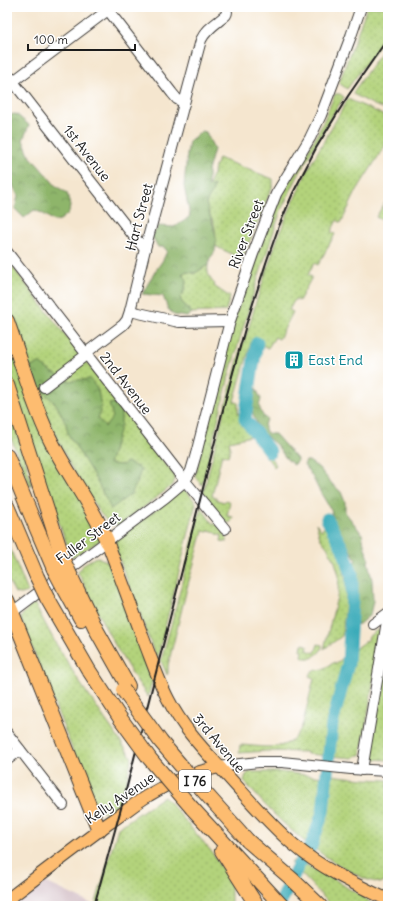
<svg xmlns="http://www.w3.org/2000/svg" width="395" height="913" font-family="Delius,sans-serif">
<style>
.industrial{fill:#d2bdc5}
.grass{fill:url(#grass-dots);stroke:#68784c}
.forest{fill:url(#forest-crowns);stroke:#556844}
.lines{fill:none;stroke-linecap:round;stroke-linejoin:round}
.river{stroke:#3babb9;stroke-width:13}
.minor-casing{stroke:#3d3a37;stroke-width:12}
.major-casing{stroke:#3d3a37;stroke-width:14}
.highway-casing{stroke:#3d3a37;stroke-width:16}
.minor{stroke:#fff;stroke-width:10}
.major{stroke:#fdbc70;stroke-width:12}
.highway{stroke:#fdbc70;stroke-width:14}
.rail{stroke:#1c1c1c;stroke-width:2}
.highway-bridge-casing{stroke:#3d3a37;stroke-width:16;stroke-linecap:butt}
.highway-bridge{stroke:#fdbc70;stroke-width:14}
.labels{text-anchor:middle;stroke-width:3;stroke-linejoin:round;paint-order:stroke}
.shield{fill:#fff;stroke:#606060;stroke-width:1}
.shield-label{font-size:13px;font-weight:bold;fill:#1c1c1c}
.street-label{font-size:14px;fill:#1c1c1c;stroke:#fff}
.culture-label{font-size:14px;fill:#0d838f;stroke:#fff;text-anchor:start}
</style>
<defs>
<pattern id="grass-dots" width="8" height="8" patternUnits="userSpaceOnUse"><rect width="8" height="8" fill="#b3d37b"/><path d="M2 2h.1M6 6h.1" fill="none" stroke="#99b56a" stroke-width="1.8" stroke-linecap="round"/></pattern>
<pattern id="forest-crowns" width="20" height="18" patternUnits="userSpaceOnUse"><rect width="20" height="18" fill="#8eb56b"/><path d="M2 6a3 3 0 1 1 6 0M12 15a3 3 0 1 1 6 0" fill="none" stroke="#739257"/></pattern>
</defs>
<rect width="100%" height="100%" fill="#fff"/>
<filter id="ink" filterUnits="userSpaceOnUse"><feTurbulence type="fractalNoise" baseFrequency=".025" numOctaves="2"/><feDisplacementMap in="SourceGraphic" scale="8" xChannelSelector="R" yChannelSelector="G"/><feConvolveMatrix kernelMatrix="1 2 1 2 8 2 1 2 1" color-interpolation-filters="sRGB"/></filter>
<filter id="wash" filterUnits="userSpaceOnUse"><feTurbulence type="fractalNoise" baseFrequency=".012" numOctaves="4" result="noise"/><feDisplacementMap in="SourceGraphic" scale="16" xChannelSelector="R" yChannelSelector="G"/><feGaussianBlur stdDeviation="0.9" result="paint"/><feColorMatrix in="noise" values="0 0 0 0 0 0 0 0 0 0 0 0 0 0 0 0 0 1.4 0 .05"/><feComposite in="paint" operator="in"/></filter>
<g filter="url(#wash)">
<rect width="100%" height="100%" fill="#f5e6cf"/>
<polygon class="industrial" points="43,881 94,905 93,906 10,906"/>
<g class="grass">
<polygon points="367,7 388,7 388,34 347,89 339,83"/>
<polygon points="388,42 388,110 374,105 353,94 354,91"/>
<polygon points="335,94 340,94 344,97 330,119 299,174 281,210 255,288 230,372 202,485 195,477 229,333 268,224 287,184 294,175 321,127"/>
<polygon points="348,99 379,113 388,118 388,141 357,190 341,223 337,220 331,232 335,234 318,265 314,263 308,275 312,277 299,301 295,299 289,310 293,312 279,339 275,337 268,348 252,340 234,401 238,403 238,413 276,465 274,467 251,436 229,441 230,449 228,456 222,454 212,496 216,498 217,500 224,502 226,500 230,502 227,516 233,517 231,522 227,523 203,494 223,415 241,349 249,327 256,302 278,237 289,211 308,169"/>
<path d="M 218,158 L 273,179 L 273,185 L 242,259 L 215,246 C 216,237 216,230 213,221 C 210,216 206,210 206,204 C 205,194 215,168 218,158 Z"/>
<polygon points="388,198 388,223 376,217"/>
<polygon points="7,260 174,475 175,479 173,485 120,525 113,525 108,522 100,513 70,465 33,387 7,307"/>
<path d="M 208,265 C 207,273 209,279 215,284 L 214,286 L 230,297 L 226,310 L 225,311 L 191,313 L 181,301 L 180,297 L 183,294 L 187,279 L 182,274 L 185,272 L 195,273 Z"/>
<polygon points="7,336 100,533 100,541 72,558 42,477 7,368"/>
<polygon points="7,396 26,462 32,485 30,487 7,428"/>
<polygon points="184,490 189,494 196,503 157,660 114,545 115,540 181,491"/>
<path d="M 201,507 L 212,523 C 220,524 227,535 227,542 L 221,541 L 222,536 L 217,534 L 216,532 L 209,530 L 208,532 L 203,531 L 187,588 L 168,665 L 168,673 L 167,675 L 161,661 L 173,618 Z"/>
<path d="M 316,523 L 321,530 L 325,527 C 330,537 337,547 341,558 C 350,583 345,610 342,636 L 324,649 L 338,593 L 339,575 L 334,559 L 327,547 L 320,538 Z"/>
<polygon points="7,541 28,592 21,594 15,593 7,578"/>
<path d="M 96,557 L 107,561 L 118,584 L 153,678 L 148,697 C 120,658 98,615 78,572 L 85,563 Z"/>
<path d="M 34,603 L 55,642 L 80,683 L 132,758 C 129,768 124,796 119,803 C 117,805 113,807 111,809 C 104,814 101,812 95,807 L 21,619 L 23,614 Z"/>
<path d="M 377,630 L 378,630 L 380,632 L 381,635 L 361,755 L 358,755 L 353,758 L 307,754 L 307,752 L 266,751 L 239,753 L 240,745 C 266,746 292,755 303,723 L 314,678 L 309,676 C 312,669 316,671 323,669 C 327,667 331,664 335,662 L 335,664 L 369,639 L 368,637 Z"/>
<polygon points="388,639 388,760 371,759 370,755"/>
<path d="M 302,644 L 307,645 L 308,647 L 307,650 L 315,653 L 318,644 L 322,645 C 322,652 317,654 312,658 L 305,658 L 302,656 L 303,651 L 301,650 Z"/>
<path d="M 250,772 L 281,772 L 324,777 C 323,792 323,808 318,822 C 315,829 310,835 306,841 L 304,841 C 287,827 271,812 256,795 C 252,790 248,786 244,781 L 246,775 Z"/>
<polygon points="331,775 363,779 388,780 388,880 380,883 365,879 335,863 315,849 330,799"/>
<polygon points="164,796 211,851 228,878 231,889 231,906 95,906 118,828"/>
<polygon points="297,857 315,871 317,867 349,889 364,897 374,906 332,906 291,863"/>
</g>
<g class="forest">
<polygon points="16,114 29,125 23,140 29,155 56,186 67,193 70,205 69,213 60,220 54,221 42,213 34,210 24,218 15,209 18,196 8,175 7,174 7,115"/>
<path d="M 202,131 L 206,132 L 214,149 L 208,171 L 208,187 L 214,185 L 212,193 L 206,203 C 210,220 219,232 215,251 C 214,254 211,256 210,259 C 210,259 208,265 208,265 L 195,273 L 185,272 L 182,274 L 187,279 L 183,294 L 180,297 L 181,301 L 192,313 L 187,317 L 174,315 L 168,309 L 163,296 L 142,294 L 156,270 L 163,260 L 167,251 L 164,247 L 158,247 L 152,237 L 158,226 L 174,227 L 184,221 L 190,216 L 184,186 L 187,155 L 189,141 Z"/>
<polygon points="39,363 50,371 69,381 90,379 98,390 101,407 98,419 105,427 113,417 109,404 115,403 121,410 121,424 109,464 123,465 127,462 141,469 137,483 131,494 111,509 94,476 68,434 66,424 56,404 36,385 31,367"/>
<path d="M 255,386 L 261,399 L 259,406 L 262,414 L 267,420 L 264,424 L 266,432 L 270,434 L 275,434 L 297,459 L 297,462 L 294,465 C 285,459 284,455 278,447 C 274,442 268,439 264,434 C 257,428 248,404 250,394 C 251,392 254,388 255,386 Z"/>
<polygon points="306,461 309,461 319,468 333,485 341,492 345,502 345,512 362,534 365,548 369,558 368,562 372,580 373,601 370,615 358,625 354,617 354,608 357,595 357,580 353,566 356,559 345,542 340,532 334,522 331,510 319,490 312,476 304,465"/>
</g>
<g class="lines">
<g class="river">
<polyline points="257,343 251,378 245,419 270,452"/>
<polyline points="279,906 298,866 311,846 323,812 332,724 348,664 352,600 352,574 343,549 327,519"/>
</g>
</g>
</g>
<g filter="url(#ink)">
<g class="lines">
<g class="minor-casing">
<g id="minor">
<polyline points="108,10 172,93 177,99 184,103"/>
<polyline points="7,74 136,239 145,249"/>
<polyline points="7,86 112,7"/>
<polyline points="7,252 185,481 225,529"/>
<polyline points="130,311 179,322 230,321"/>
<path d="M 44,387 L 86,355 L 91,349 L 123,325 L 127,320 L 130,311 L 145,249 L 201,40 C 206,29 217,23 226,15 C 228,12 227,10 225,7"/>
<polyline points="7,616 166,497 185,481 191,471 196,454 230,321 253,254 276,194 310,138 321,115 351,36 361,7"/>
<polyline points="373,624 388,613"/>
<polyline points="7,733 63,805"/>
<polyline points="7,760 20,750"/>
<polyline points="219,767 240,764 259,762 282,762 351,769 388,771"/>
<polyline points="362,770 388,615"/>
</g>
</g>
<g class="major-casing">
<g id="major">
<path d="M 107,541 C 119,573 131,606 143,638 C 151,658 158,680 168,699 C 182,727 203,749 223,771 C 246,796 268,823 294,845 C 322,869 355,884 388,900"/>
<path d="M 7,900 C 41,874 75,848 109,823 C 123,814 135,803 149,795 C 170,782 195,772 219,767"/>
</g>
</g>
<g class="highway-casing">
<g id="highway">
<path d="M 7,321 C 21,360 31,400 49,437 C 66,473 92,504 107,541"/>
<polyline points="7,385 56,537 64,562"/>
<polyline points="7,456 31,515 54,569"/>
<polyline points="7,506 37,577"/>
<polyline points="72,579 97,631 128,686"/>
<polyline points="63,586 81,619"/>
<polyline points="47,598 88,669 120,718"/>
<polyline points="7,600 99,830"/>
<polyline points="192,808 282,906"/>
<polyline points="248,841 293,880 320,906"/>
<polyline points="222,851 257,906"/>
</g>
</g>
<use href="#minor" class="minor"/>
<use href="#major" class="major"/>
<use href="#highway" class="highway"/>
<polyline class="rail" points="94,906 125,794 226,398 246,325 267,260 279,226 293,193 316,148 348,96 388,38"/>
<g class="highway-bridge-casing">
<g id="highway-bridge">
<polyline points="64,562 72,579"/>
<polyline points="54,569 63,586"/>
<polyline points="37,577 47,598"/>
<polyline points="123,690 161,742 183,768 248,841"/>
<polyline points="120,718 150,759 192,808"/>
</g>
</g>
<use href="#highway-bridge" class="highway-bridge"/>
</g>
</g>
<defs>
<g id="building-square" transform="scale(1)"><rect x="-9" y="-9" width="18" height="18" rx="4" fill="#0f9aa8" stroke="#fff"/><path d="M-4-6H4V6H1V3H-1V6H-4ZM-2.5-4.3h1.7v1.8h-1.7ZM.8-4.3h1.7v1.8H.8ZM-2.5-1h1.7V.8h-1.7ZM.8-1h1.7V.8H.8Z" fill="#fff"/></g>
</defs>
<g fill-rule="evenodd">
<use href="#building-square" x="294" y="360"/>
</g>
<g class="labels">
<rect class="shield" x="179" y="770" width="32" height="22" rx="3"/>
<g class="shield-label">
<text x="195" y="786">I 76</text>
</g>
<g class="street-label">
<text transform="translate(87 153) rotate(52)" y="5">1st Avenue</text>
<text transform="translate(139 217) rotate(-75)" y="5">Hart Street</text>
<text transform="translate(246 234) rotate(-69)" y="5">River Street</text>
<text transform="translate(126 383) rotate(52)" y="5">2nd Avenue</text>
<text transform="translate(88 538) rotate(-37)" y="5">Fuller Street</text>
<text transform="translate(219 743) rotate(50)" y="5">3rd Avenue</text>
<text transform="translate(120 798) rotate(-34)" y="5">Kelly Avenue</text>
</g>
<g class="culture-label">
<text x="308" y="365">East End</text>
</g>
</g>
<rect width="395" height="913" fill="none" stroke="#fff" stroke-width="24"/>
<path d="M28 44v6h107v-6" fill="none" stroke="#1c1c1c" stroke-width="2"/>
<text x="34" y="44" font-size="12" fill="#1c1c1c" stroke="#ffffff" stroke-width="3" paint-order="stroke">100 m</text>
</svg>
